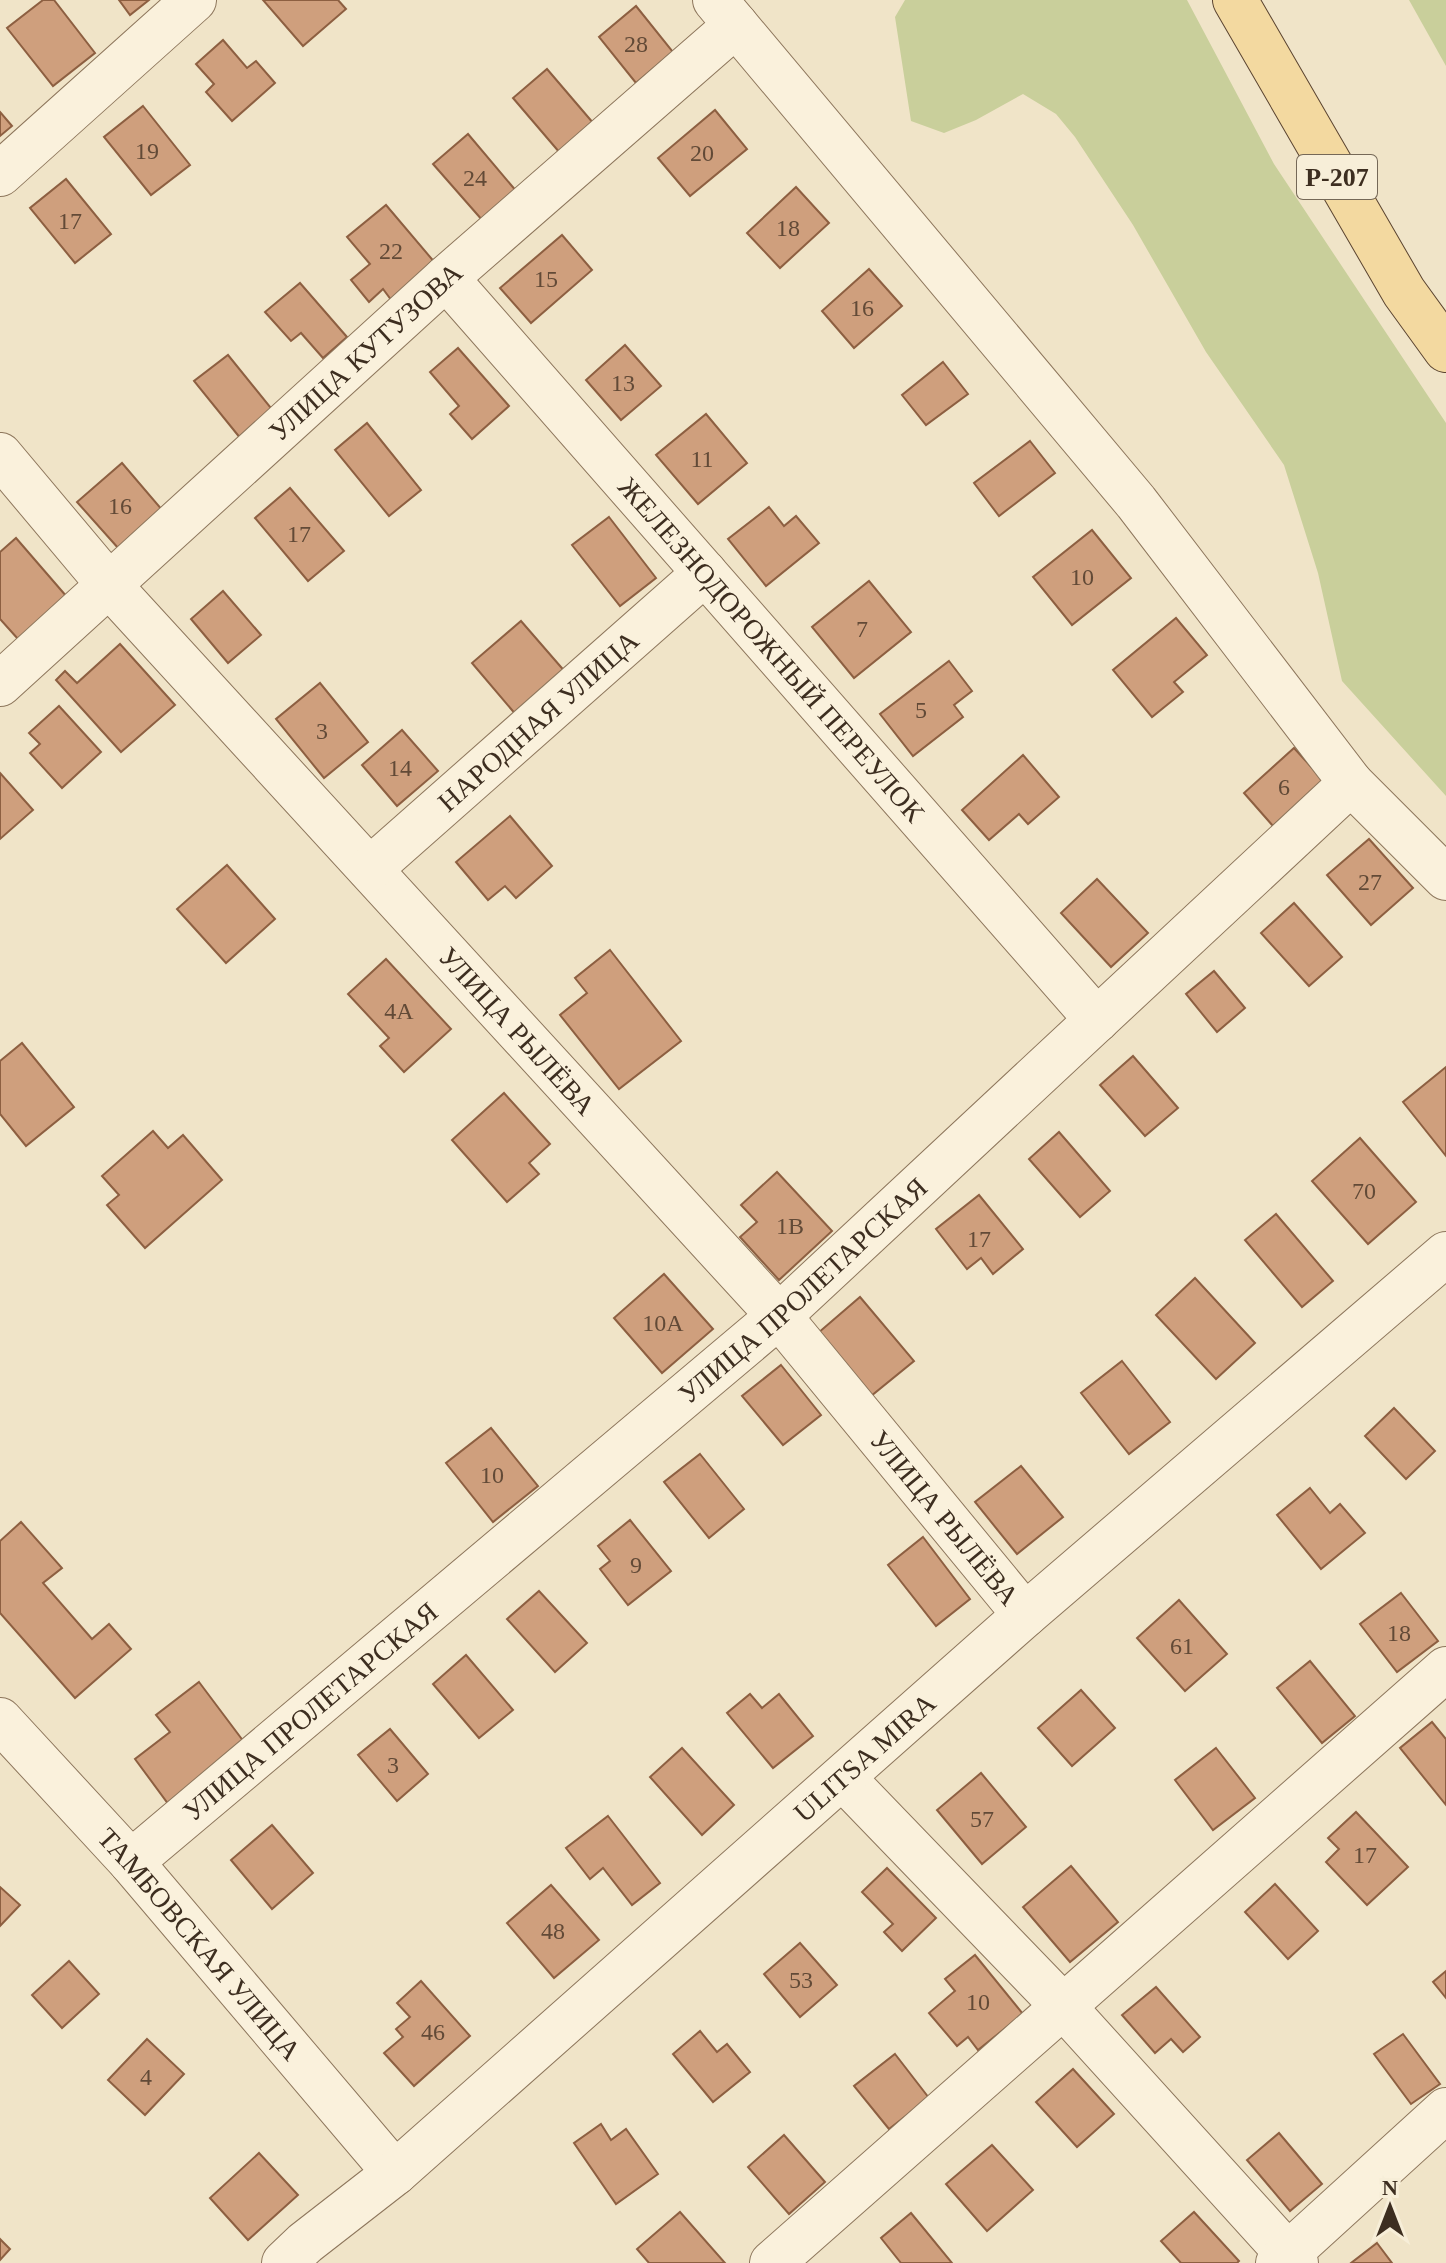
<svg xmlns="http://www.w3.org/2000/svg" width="1446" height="2263" font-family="'Times New Roman',serif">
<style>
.green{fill:#c9cf9b}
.building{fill:#cf9f7d;stroke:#8d5f41;stroke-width:2}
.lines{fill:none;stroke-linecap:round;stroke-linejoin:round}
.minor-casing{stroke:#8d765c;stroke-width:46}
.major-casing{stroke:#5b4430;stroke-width:46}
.minor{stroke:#faf1dc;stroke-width:44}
.major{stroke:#f3d9a0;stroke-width:44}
.labels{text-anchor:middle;stroke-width:6;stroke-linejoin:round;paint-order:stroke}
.number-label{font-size:24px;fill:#624a37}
.shield{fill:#f7eed8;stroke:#756857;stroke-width:2}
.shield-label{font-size:26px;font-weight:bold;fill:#3d2e20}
.street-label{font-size:28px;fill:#3d2e20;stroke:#f7eed8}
</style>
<rect width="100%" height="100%" fill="#f0e4c8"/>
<g class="green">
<polygon points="905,0 1187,0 1274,164 1446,423 1446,796 1342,681 1318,573 1284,465 1206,352 1133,225 1075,137 1056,114 1023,94 976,120 944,133 911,121 895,17"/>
<polygon points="1409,0 1446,0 1446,66"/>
</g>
<g class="building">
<polygon points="43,0 54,0 95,53 53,86 7,28"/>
<polygon points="119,0 149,0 130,15"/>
<polygon points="263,0 338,0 346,9 303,46"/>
<polygon points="636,6 673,52 636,83 599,37"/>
<polygon points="223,40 247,68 256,61 275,83 232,121 206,92 214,84 196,64"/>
<polygon points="547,69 594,124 560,153 513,98"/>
<polygon points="143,106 190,165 151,195 104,137"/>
<polygon points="715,110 747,149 690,196 658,158"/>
<polygon points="0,112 12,126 0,136"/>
<polygon points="468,134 517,192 483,221 433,164"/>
<polygon points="66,179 111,234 75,263 30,208"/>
<polygon points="796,187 829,223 780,268 747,233"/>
<polygon points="386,205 436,264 392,301 383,289 369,302 351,280 370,264 347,237"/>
<polygon points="562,235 592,270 531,323 500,288"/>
<polygon points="869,269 902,306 854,348 822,311"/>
<polygon points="300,283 347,337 323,358 301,333 291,341 265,312"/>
<polygon points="625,345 661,386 621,420 586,380"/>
<polygon points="458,348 509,406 472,439 450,414 459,406 430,372"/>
<polygon points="228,355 275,413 241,439 194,381"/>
<polygon points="943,362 968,394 926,425 902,395"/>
<polygon points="706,414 747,463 698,504 656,455"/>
<polygon points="367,423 421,490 389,516 335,450"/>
<polygon points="1030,441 1055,473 999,516 974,483"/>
<polygon points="122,463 163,511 119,549 77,502"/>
<polygon points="290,488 344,551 308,581 255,518"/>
<polygon points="769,507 784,526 796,516 819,543 766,586 728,539"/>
<polygon points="609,517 656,578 620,606 572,545"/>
<polygon points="1092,530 1131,578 1072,625 1033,577"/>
<polygon points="16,538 67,597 18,639 0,619 0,552"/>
<polygon points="869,581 911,632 854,678 812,627"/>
<polygon points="223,591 261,635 228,663 191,619"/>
<polygon points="1176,618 1207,655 1174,682 1183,692 1152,717 1113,670"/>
<polygon points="521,621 567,674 517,716 472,663"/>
<polygon points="120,644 175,705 121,752 56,680 65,671 77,683"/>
<polygon points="949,661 972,691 954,705 963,717 913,756 880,714"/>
<polygon points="320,683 368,742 324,778 276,719"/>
<polygon points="59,706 101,752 62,788 30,753 40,744 29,733"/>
<polygon points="402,730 438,771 397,806 362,765"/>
<polygon points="1294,748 1324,781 1273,826 1244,793"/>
<polygon points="1023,755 1059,797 1028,824 1019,814 989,840 962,810"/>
<polygon points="0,773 33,810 0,839"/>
<polygon points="510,816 552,866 516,898 505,886 488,900 456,862"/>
<polygon points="1369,839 1413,888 1371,925 1327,875"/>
<polygon points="227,865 275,919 226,963 177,909"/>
<polygon points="1097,879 1148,933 1111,967 1061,913"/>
<polygon points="1294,903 1342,957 1309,986 1261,933"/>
<polygon points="610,950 681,1041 619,1089 560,1015 587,993 575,978"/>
<polygon points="386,959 451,1029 404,1072 380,1046 389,1038 348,994"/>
<polygon points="1214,971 1245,1008 1217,1032 1186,994"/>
<polygon points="22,1043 74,1107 26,1146 0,1114 0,1061"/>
<polygon points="1133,1056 1178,1108 1145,1136 1100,1085"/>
<polygon points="1446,1067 1446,1156 1403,1102"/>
<polygon points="504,1093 550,1144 529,1163 539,1174 507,1202 452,1140"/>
<polygon points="153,1131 168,1148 183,1135 222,1180 145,1248 107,1205 119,1195 102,1176"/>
<polygon points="1059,1132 1110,1191 1080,1217 1029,1159"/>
<polygon points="1360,1138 1416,1202 1368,1244 1312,1181"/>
<polygon points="777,1172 832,1231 779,1280 740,1237 757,1222 741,1205"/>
<polygon points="979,1195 1023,1249 993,1274 981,1258 967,1269 936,1229"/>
<polygon points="1276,1214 1333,1281 1302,1307 1245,1240"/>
<polygon points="664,1274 713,1329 662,1373 614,1318"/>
<polygon points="1195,1278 1255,1343 1216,1379 1156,1315"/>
<polygon points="860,1297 914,1361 871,1396 818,1333"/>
<polygon points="1122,1361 1170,1422 1129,1454 1081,1393"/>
<polygon points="781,1365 821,1415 783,1445 742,1396"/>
<polygon points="1394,1408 1435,1451 1406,1479 1365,1436"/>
<polygon points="491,1428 538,1486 493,1522 446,1463"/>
<polygon points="700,1454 744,1509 709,1538 664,1482"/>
<polygon points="1021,1466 1063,1517 1017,1554 975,1502"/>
<polygon points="1310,1488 1330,1513 1340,1504 1365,1533 1321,1569 1277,1515"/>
<polygon points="630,1520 671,1571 628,1605 600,1569 610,1561 598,1546"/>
<polygon points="21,1522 62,1568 43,1583 92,1639 109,1624 131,1649 75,1698 0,1613 0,1541"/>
<polygon points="923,1537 970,1599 936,1626 888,1565"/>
<polygon points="539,1591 587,1643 555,1672 507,1619"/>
<polygon points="1401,1593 1438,1641 1397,1672 1360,1624"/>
<polygon points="1179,1600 1227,1654 1185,1691 1137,1638"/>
<polygon points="466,1655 513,1710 479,1738 433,1684"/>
<polygon points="1310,1661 1355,1716 1322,1743 1277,1688"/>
<polygon points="199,1682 247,1746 169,1805 135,1759 170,1732 156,1715"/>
<polygon points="1081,1690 1115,1728 1072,1766 1038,1728"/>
<polygon points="750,1694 762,1708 779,1694 813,1736 773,1768 727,1713"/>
<polygon points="1432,1722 1446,1739 1446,1805 1400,1748"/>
<polygon points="390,1729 428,1774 397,1801 358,1755"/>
<polygon points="682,1748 734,1805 702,1835 650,1777"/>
<polygon points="1216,1748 1255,1798 1213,1830 1175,1780"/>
<polygon points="981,1773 1026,1827 982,1864 937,1810"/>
<polygon points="1356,1812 1408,1867 1367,1905 1326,1862 1339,1849 1328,1838"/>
<polygon points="608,1816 660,1883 632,1905 603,1868 590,1879 566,1848"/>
<polygon points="272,1825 313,1873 272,1909 231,1860"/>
<polygon points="1071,1866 1118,1922 1070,1962 1023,1907"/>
<polygon points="887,1868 936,1918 902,1951 884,1932 893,1924 862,1892"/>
<polygon points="1275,1884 1318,1931 1288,1959 1245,1912"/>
<polygon points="551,1885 599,1940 554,1978 507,1923"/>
<polygon points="0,1887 20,1905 0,1926"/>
<polygon points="800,1943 837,1985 800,2017 764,1974"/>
<polygon points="975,1955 1023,2014 978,2050 968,2037 957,2046 929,2013 955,1991 945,1979"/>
<polygon points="69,1961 99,1994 62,2028 32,1995"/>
<polygon points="1446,1971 1446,1998 1433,1982"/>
<polygon points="421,1981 470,2036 414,2086 384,2053 403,2037 396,2029 410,2017 397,2003"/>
<polygon points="1156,1987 1200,2037 1183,2052 1171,2039 1155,2053 1122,2015"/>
<polygon points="700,2031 717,2052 727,2044 750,2072 713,2102 673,2054"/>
<polygon points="1403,2034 1440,2084 1411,2104 1374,2054"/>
<polygon points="147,2039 184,2074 145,2115 108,2080"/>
<polygon points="895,2054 929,2098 889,2129 854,2086"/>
<polygon points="1073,2069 1114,2114 1077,2147 1036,2102"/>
<polygon points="601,2124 611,2140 626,2129 658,2174 616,2204 574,2143"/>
<polygon points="1279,2133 1322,2184 1290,2211 1247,2160"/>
<polygon points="784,2135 825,2182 789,2214 748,2167"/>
<polygon points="992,2145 1033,2190 987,2231 946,2184"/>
<polygon points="259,2153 298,2195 248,2240 210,2198"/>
<polygon points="680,2212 725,2263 649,2263 637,2249"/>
<polygon points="1194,2212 1239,2261 1237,2263 1181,2263 1161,2241"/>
<polygon points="911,2213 952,2263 901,2263 881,2238"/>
<polygon points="0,2239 10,2249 0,2260"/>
<polygon points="1377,2243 1392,2263 1351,2263"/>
</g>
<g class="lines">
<g class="minor-casing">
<g id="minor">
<polyline points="715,0 1136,502 1351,783"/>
<polyline points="0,174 194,0"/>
<path id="s1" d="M 446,278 L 1097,1020"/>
<path id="s2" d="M 0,455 L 110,586 L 779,1316 L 1025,1615"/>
<path id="s3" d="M 0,684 L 446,278 L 736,25"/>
<path id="s4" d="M 370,869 L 705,573"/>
<path id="s5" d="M 0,1720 L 131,1862 L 395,2173"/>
<polyline points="843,1778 1062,2005 1296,2263"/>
<path id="s6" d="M 131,1862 L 779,1316 L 1351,783 L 1446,878"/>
<path id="s7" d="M 284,2263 L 305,2243 L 395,2173 L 1025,1615 L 1446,1254"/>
<polyline points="772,2263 1446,1669"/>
<polyline points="1278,2263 1446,2110"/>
</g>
</g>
<g class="major-casing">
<polyline id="major" points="1235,0 1404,292 1446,350"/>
</g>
<use href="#minor" class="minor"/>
<use href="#major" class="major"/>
</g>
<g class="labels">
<g class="number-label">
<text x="636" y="52">28</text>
<text x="147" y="159">19</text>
<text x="702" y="161">20</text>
<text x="475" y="186">24</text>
<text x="70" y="229">17</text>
<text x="788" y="236">18</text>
<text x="391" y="259">22</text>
<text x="546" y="287">15</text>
<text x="862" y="316">16</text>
<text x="623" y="391">13</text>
<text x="702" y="467">11</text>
<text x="120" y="514">16</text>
<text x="299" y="542">17</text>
<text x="1082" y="585">10</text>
<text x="862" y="637">7</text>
<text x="921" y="718">5</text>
<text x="322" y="739">3</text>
<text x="400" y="776">14</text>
<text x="1284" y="795">6</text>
<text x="1370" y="890">27</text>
<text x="399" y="1019">4А</text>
<text x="1364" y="1199">70</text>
<text x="790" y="1234">1В</text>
<text x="979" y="1247">17</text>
<text x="663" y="1331">10А</text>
<text x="492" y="1483">10</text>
<text x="636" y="1573">9</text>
<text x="1399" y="1641">18</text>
<text x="1182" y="1654">61</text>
<text x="393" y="1773">3</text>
<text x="982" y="1827">57</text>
<text x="1365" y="1863">17</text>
<text x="553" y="1939">48</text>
<text x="801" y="1988">53</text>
<text x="978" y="2010">10</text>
<text x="433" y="2040">46</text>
<text x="146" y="2085">4</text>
</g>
<rect class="shield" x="1297" y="155" width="80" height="44" rx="6"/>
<g class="shield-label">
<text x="1337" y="186">Р-207</text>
</g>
<g class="street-label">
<text dy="10" stroke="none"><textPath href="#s3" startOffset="494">УЛИЦА КУТУЗОВА</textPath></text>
<text dy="10" stroke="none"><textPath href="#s1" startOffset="494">ЖЕЛЕЗНОДОРОЖНЫЙ ПЕРЕУЛОК</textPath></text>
<text dy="10" stroke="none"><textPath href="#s4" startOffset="224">НАРОДНАЯ УЛИЦА</textPath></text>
<text dy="10" stroke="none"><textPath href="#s2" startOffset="774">УЛИЦА РЫЛЁВА</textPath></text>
<text dy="10" stroke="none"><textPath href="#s6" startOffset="882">УЛИЦА ПРОЛЕТАРСКАЯ</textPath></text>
<text dy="10" stroke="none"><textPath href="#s2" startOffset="1422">УЛИЦА РЫЛЁВА</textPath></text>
<text dy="10" stroke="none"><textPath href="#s6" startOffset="234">УЛИЦА ПРОЛЕТАРСКАЯ</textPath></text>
<text dy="10" stroke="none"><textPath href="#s7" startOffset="770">ULITSA MIRA</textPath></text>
<text dy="10" stroke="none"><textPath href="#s5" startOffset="300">ТАМБОВСКАЯ УЛИЦА</textPath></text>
</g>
</g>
<g transform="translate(1390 2207)" stroke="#f7eed8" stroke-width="6" paint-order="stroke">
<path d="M0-6L14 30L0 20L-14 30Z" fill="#3d2e20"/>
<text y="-12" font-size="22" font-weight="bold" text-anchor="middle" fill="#3d2e20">N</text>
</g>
</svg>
